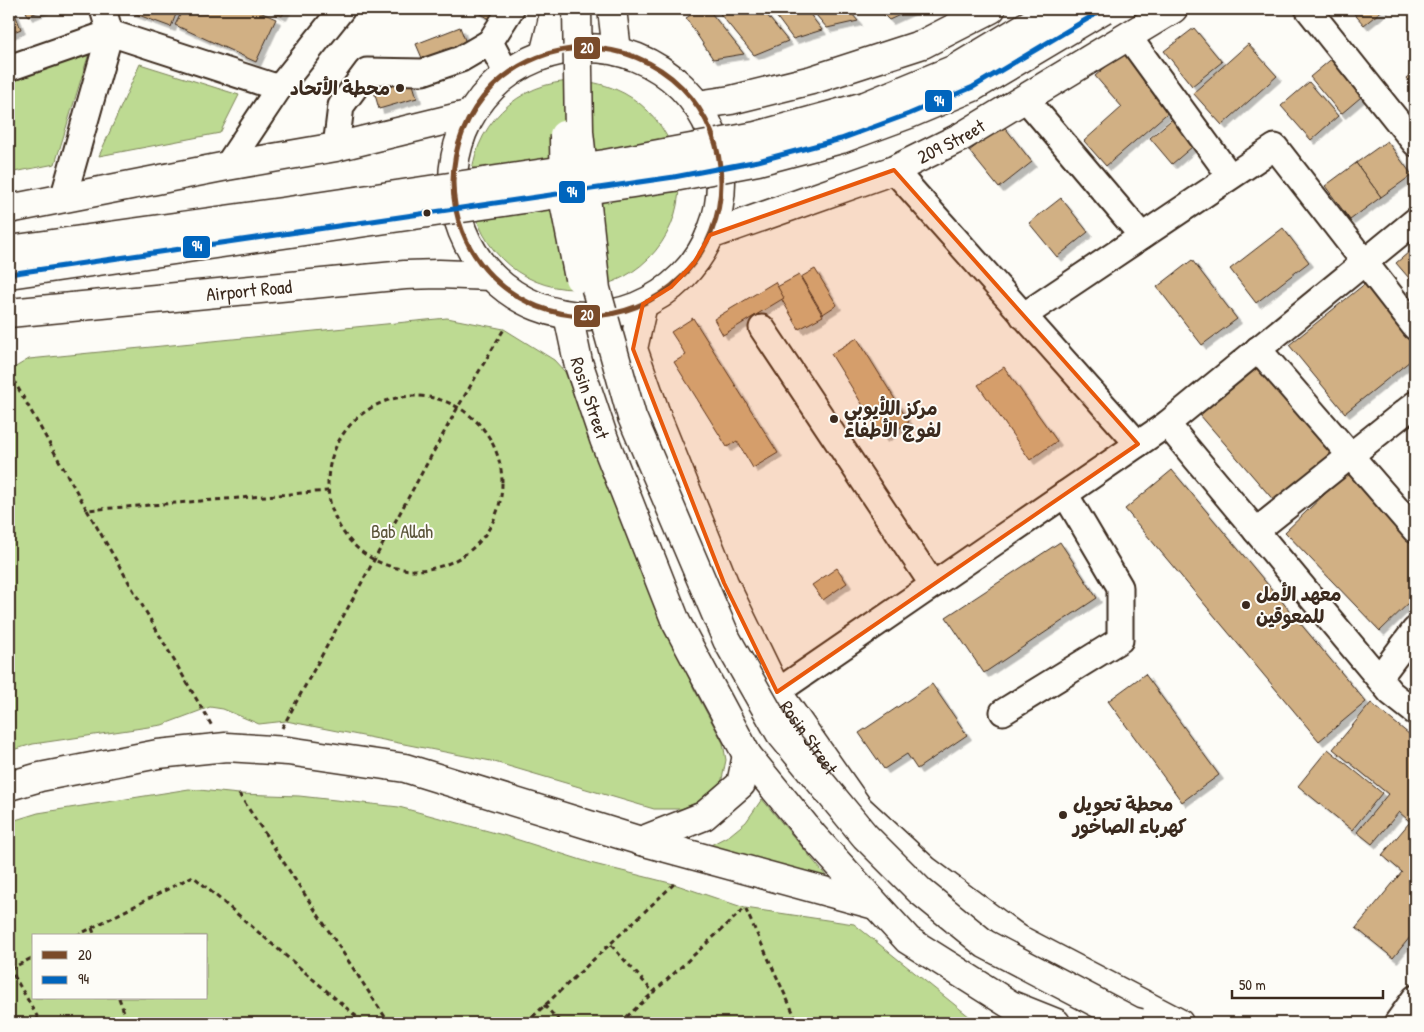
<svg xmlns="http://www.w3.org/2000/svg" width="1424" height="1032" font-family="'Patrick Hand','Playpen Sans Arabic',sans-serif">
<style>
.green{fill:#bdda92;stroke:#7c8258;fill-rule:evenodd}
.building{fill:#d1b084;stroke:#3b2a1e;filter:url(#shadow)}
.lines{fill:none;stroke-linecap:round;stroke-linejoin:round}
.minor-casing{stroke:#3b2a1e;stroke-width:29}
.major-casing{stroke:#3b2a1e;stroke-width:31}
.path{stroke:#3b2a1e;stroke-width:3;stroke-dasharray:5 4;stroke-linecap:butt}
.minor{stroke:#fdfcf7;stroke-width:25}
.major{stroke:#fdfcf7;stroke-width:28}
.major-bridge-casing{stroke:#3b2a1e;stroke-width:31;stroke-linecap:butt}
.major-bridge{stroke:#fdfcf7;stroke-width:28}
.bus-1-casing{stroke:#fdfcf7;stroke-width:9}
.bus-2-casing{stroke:#fdfcf7;stroke-width:9}
.bus-1{stroke:#7a4b2a;stroke-width:5}
.bus-2{stroke:#0065bd;stroke-width:5}
.marked{fill:#e8590c;fill-opacity:0.2;stroke:#e8590c;stroke-width:4;stroke-linejoin:round}
.poi-dot{fill:#3b2a1e;stroke:#fdfcf7;stroke-width:2}
.labels{text-anchor:middle;stroke-width:4;stroke-linejoin:round;paint-order:stroke}
.poi-label{font-size:19px;font-weight:bold;fill:#3b2a1e;stroke:#fdfcf7;text-anchor:start}
.street-label{font-size:19px;fill:#3b2a1e;stroke:#fdfcf7}
.park-label{font-size:19px;fill:#5c563b;stroke:#fdfcf7}
.line-badge{stroke:#fdfcf7;stroke-width:2}
.badge-label{font-size:14px;text-anchor:middle;font-weight:bold;fill:#fff}
</style>
<defs>
<filter id="shadow"><feDropShadow dx="4.5" dy="4.5" stdDeviation="0" flood-color="#0004"/></filter>
</defs>
<rect width="100%" height="100%" fill="#fdfcf7"/>
<filter id="ink" filterUnits="userSpaceOnUse"><feTurbulence type="fractalNoise" baseFrequency=".02" numOctaves="2"/><feDisplacementMap in="SourceGraphic" scale="10" xChannelSelector="R" yChannelSelector="G"/><feConvolveMatrix kernelMatrix="1 2 1 2 8 2 1 2 1" color-interpolation-filters="sRGB"/></filter>
<g filter="url(#ink)">
<g class="green">
<polygon points="90,50 55,164 9,173 9,78"/>
<polygon points="140,64 239,95 220,133 99,156"/>
<circle cx="575" cy="185" r="104"/>
<polygon points="447,318 504,329 554,360 565,372 650,591 694,689 723,743 726,760 721,784 705,799 681,809 654,809 491,761 286,721 259,724 223,709 210,707 162,725 33,744 9,751 9,371 29,359"/>
<path d="M 189,789 L 239,794 L 299,796 L 399,807 L 503,835 L 594,864 L 674,884 L 745,908 L 854,924 L 970,1017 L 986,1023 L 9,1023 L 9,822 L 38,813 ZM 34,936 L 206,936 L 206,998 L 34,998 Z"/>
<polygon points="762,799 832,883 705,848 730,835 746,822"/>
</g>
<g class="building">
<polygon points="9,9 13,9 21,29 9,34"/>
<polygon points="25,9 45,9 28,16"/>
<polygon points="122,9 178,9 171,27"/>
<polygon points="183,9 253,9 276,19 256,62 175,25"/>
<polygon points="268,9 286,9 282,16"/>
<polygon points="473,9 500,9 493,21"/>
<polygon points="700,9 708,9 744,54 713,59 686,18"/>
<polygon points="716,9 762,9 788,41 754,55"/>
<polygon points="786,9 806,9 822,30 793,39 776,16"/>
<polygon points="811,9 848,9 858,21 827,28"/>
<polygon points="878,9 913,9 889,20"/>
<polygon points="1350,9 1384,9 1364,25"/>
<polygon points="460,27 468,48 425,65 416,44"/>
<polygon points="1194,28 1222,62 1192,86 1164,51"/>
<polygon points="1248,44 1277,76 1222,125 1193,93"/>
<polygon points="1129,47 1179,103 1106,166 1084,141 1122,107 1095,76"/>
<polygon points="1335,56 1367,92 1341,114 1310,77"/>
<polygon points="1415,70 1415,89 1406,78"/>
<polygon points="412,81 417,98 379,109 374,91"/>
<polygon points="1309,82 1338,116 1311,140 1281,106"/>
<polygon points="1177,115 1199,141 1172,164 1150,138"/>
<polygon points="1003,125 1032,162 999,188 969,151"/>
<polygon points="1387,141 1412,175 1381,197 1356,163"/>
<polygon points="1356,163 1381,197 1350,220 1325,186"/>
<polygon points="1061,198 1088,232 1057,257 1029,223"/>
<polygon points="1283,228 1309,262 1256,303 1230,269"/>
<polygon points="1415,247 1415,285 1396,263"/>
<polygon points="1192,260 1237,319 1202,345 1157,287"/>
<polygon points="815,269 837,305 823,314 801,277"/>
<polygon points="799,275 823,316 799,329 775,288"/>
<polygon points="1372,278 1415,332 1415,357 1345,413 1289,345"/>
<polygon points="775,282 784,298 723,335 714,319"/>
<polygon points="693,318 778,453 753,468 737,441 727,447 674,362 686,355 671,332"/>
<polygon points="857,338 909,422 883,438 831,354"/>
<polygon points="1264,361 1340,449 1276,503 1200,415"/>
<polygon points="1004,367 1057,441 1030,460 978,385"/>
<polygon points="1172,470 1366,702 1319,741 1125,509"/>
<polygon points="1350,470 1415,538 1415,597 1380,631 1285,532"/>
<polygon points="1060,542 1097,598 984,673 946,617"/>
<polygon points="837,568 847,583 823,600 812,585"/>
<polygon points="1145,674 1219,775 1182,802 1108,701"/>
<polygon points="932,684 967,735 917,769 907,754 884,769 859,733"/>
<polygon points="1371,703 1415,739 1415,826 1399,812 1372,844 1357,832 1388,794 1333,749"/>
<polygon points="1328,749 1382,793 1352,830 1298,786"/>
<polygon points="1409,823 1415,828 1415,931 1393,958 1356,928 1402,872 1382,855"/>
</g>
<g class="lines">
<g class="minor-casing">
<g id="minor">
<polyline points="1308,9 1415,143"/>
<polyline points="1128,36 1230,176"/>
<polyline points="9,68 110,33 279,88"/>
<polyline points="507,74 490,42 511,9"/>
<polyline points="1025,98 1142,236"/>
<polyline points="336,147 341,106 367,71 423,72 461,59 490,42"/>
<polyline points="227,166 279,88 342,9"/>
<polyline points="894,170 1138,444"/>
<polyline points="63,199 110,33 103,9"/>
<polyline points="1023,316 1275,147 1415,327"/>
<polyline points="762,328 933,585"/>
<polyline points="1258,349 1415,530"/>
<polyline points="1167,424 1391,693 1415,712"/>
<polyline points="1256,531 1415,404"/>
<polyline points="1379,678 1415,630"/>
<polyline points="777,692 1167,424 1415,221"/>
<polyline points="1003,712 1120,640 1120,587 1065,494"/>
<polyline points="1397,1023 1415,998"/>
</g>
</g>
<g class="major-casing">
<g id="major">
<polyline points="612,9 617,51"/>
<circle cx="587" cy="182" r="134"/>
<polyline points="544,55 552,23 553,9"/>
<polyline points="697,105 731,100 812,80 923,44 991,9"/>
<polyline points="9,209 227,166 336,147 471,114"/>
<path id="s1" d="M 710,235 L 894,170 L 961,137 L 1173,9"/>
<path id="s2" d="M 643,304 L 633,349 L 658,420 L 724,583 L 777,692 L 859,809 L 925,870 L 1018,939 L 1179,1023"/>
<path id="s3" d="M 9,313 L 405,275 L 439,274 L 491,276"/>
<path id="s4" d="M 568,315 L 578,362 L 604,439 L 676,622 L 747,755 L 814,837 L 908,940 L 1011,1005 L 1056,1023"/>
<polyline points="9,786 40,777 158,754 226,747 288,751 405,768 641,841 875,905"/>
<polyline points="641,841 704,816 741,784 747,755"/>
</g>
</g>
<g class="path">
<polyline points="9,372 87,510 328,491"/>
<circle cx="415" cy="483" r="87"/>
<polyline points="87,510 212,726"/>
<polyline points="282,728 458,407 504,329"/>
<polyline points="239,794 389,1023"/>
<polyline points="92,928 95,936"/>
<polyline points="76,936 193,876 364,1023"/>
<polyline points="611,945 654,993"/>
<polyline points="9,967 41,1023"/>
<polyline points="10,969 34,957"/>
<polyline points="119,998 128,1023"/>
<polyline points="544,1005 561,1023"/>
<polyline points="526,1023 674,884"/>
<polyline points="620,1023 745,908 798,1023"/>
</g>
<use href="#minor" class="minor"/>
<use href="#major" class="major"/>
<g class="major-bridge-casing">
<g id="major-bridge">
<polyline points="577,9 579,132 596,289 632,417 727,640 780,733 865,836 920,891 985,944 1132,1021 1140,1023"/>
<polyline points="564,135 565,207 579,278"/>
<polyline points="9,250 282,212 605,164 756,136 865,106 955,69 1055,9"/>
<polyline points="9,274 674,177 758,161 841,139 909,114 973,87 1104,9"/>
</g>
</g>
<use href="#major-bridge" class="major-bridge"/>
<g class="bus-1-casing">
<circle id="bus-1" cx="587" cy="182" r="134"/>
</g>
<g class="bus-2-casing">
<polyline id="bus-2" points="9,274 674,177 758,161 841,139 909,114 973,87 1104,9"/>
</g>
<use href="#bus-1" class="bus-1"/>
<use href="#bus-2" class="bus-2"/>
</g>
</g>
<path class="marked" d="M 894,170 L 1138,444 L 777,692 L 724,583 L 633,349 L 643,304 L 671,287 L 694,263 L 710,235 Z"/>
<g class="poi-dot">
<circle cx="400" cy="88" r="5"/>
<circle cx="427" cy="213" r="4.5"/>
<circle cx="834" cy="419" r="5"/>
<circle cx="1246" cy="605" r="5"/>
<circle cx="1063" cy="815" r="5"/>
</g>
<g class="labels">
<g class="poi-label">
<text x="390" y="95" text-anchor="end">محطة الأتحاد</text>
<text x="844" y="415">مركز اللأيوبي<tspan x="844" dy="22">لفوج الأطفاء</tspan></text>
<text x="1256" y="601">معهد الأمل<tspan x="1256" dy="22">للمعوقين</tspan></text>
<text x="1073" y="811">محطة تحويل<tspan x="1073" dy="22">كهرباء الصاخور</tspan></text>
</g>
<g class="street-label">
<text dy="7" stroke="none"><textPath href="#s1" startOffset="259">209 Street</textPath></text>
<text dy="7" stroke="none"><textPath href="#s3" startOffset="241">Airport Road</textPath></text>
<text dy="7" stroke="none"><textPath href="#s4" startOffset="86">Rosin Street</textPath></text>
<text dy="7" stroke="none"><textPath href="#s2" startOffset="474">Rosin Street</textPath></text>
</g>
<g class="park-label">
<text x="402" y="538">Bab Allah</text>
</g>
</g>
<g class="line-badge">
<rect x="573" y="36" width="28" height="24" rx="5" fill="#7a4b2a"/>
<rect x="924" y="89" width="29" height="24" rx="5" fill="#0065bd"/>
<rect x="558" y="180" width="28" height="24" rx="5" fill="#0065bd"/>
<rect x="182" y="235" width="29" height="24" rx="5" fill="#0065bd"/>
<rect x="573" y="304" width="28" height="24" rx="5" fill="#7a4b2a"/>
</g>
<g class="badge-label">
<text x="587" y="53">20</text>
<text x="939" y="106">94</text>
<text x="572" y="197">94</text>
<text x="197" y="251">94</text>
<text x="587" y="320">20</text>
</g>
<rect width="1424" height="1032" fill="none" stroke="#fdfcf7" stroke-width="30"/>
<rect x="15" y="15" width="1394" height="1002" fill="none" stroke="#3b2a1e" stroke-width="2" filter="url(#ink)"/>
<rect x="32" y="934" width="175" height="65" fill="#fdfcf7" stroke="#afa8a0"/>
<rect x="42" y="951" width="25" height="8" fill="#7a4b2a" stroke="#afa8a0"/>
<text x="78" y="960" font-size="15" fill="#3b2a1e">20</text>
<rect x="42" y="976" width="25" height="8" fill="#0065bd" stroke="#afa8a0"/>
<text x="78" y="984" font-size="15" fill="#3b2a1e">94</text>
<path d="M1232 990v8h151v-8" fill="none" stroke="#3b2a1e" stroke-width="2.5"/>
<text x="1239" y="990" font-size="15" fill="#3b2a1e" stroke="#fdfcf7" stroke-width="4" paint-order="stroke">50 m</text>
</svg>
